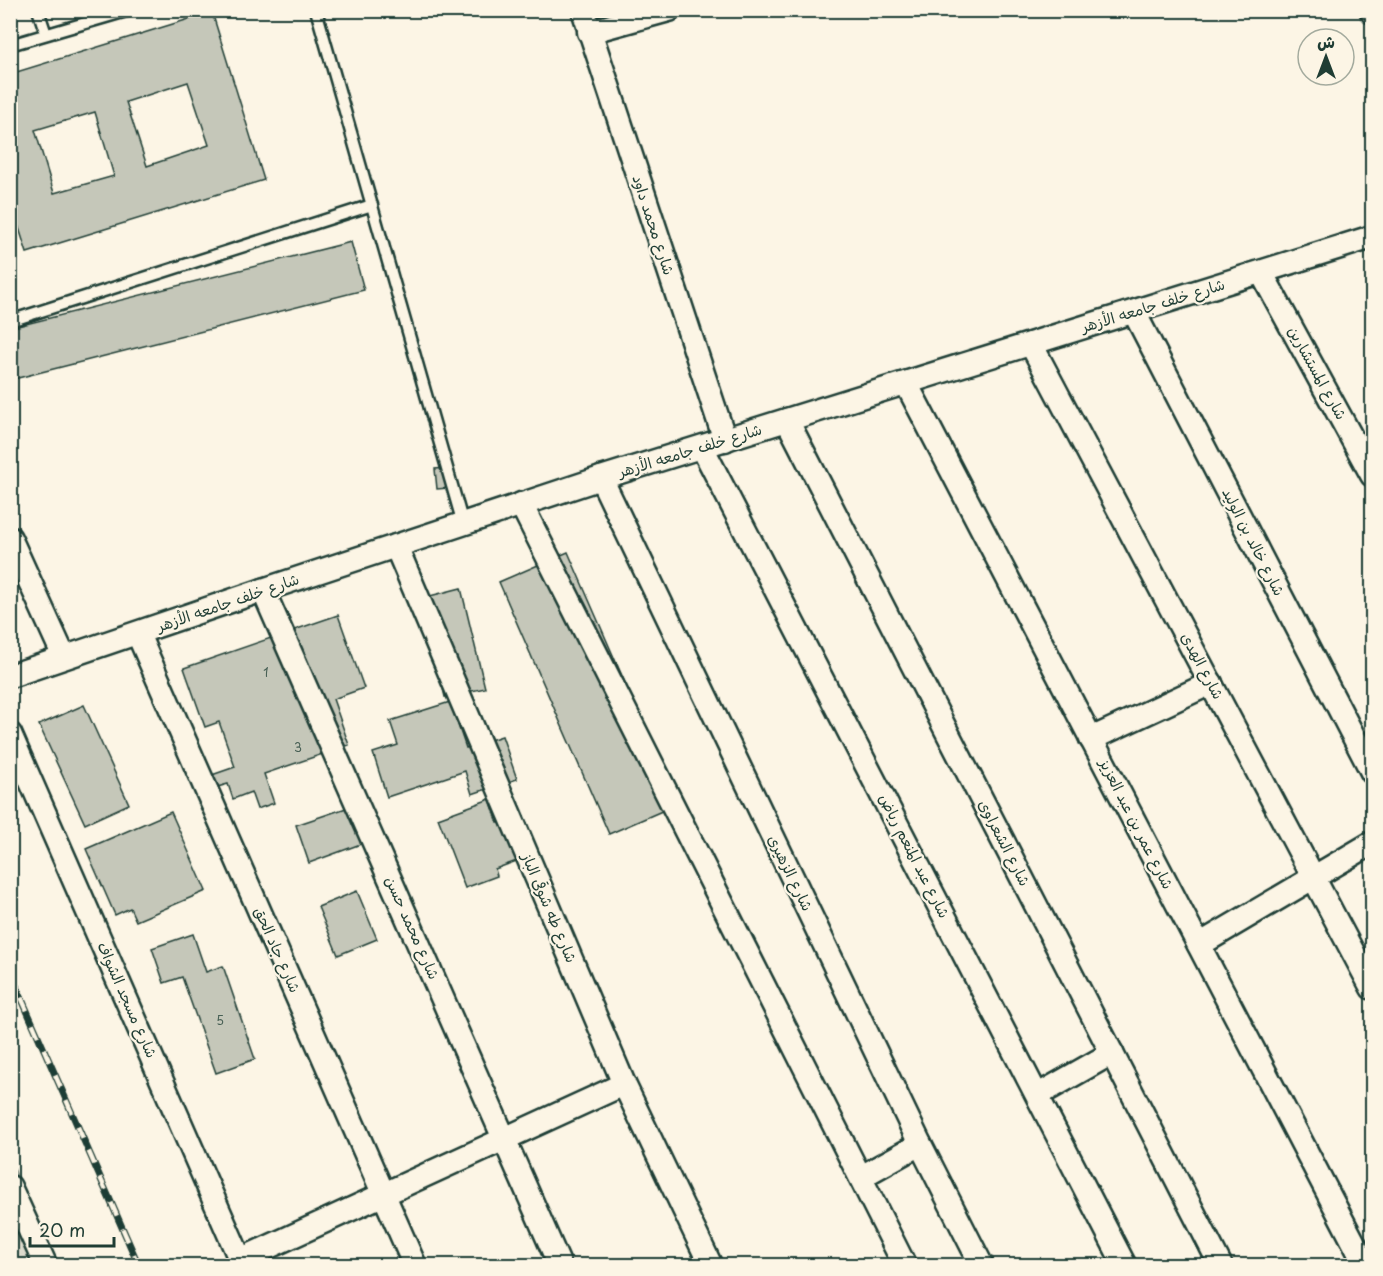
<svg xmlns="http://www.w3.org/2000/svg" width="1383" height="1276" font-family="'Playpen Sans','Playpen Sans Arabic',sans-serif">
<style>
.green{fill:#dcdacc;stroke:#7e8c80;stroke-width:1.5}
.building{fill:#c5c7b9;stroke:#1f3d34;stroke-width:1.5;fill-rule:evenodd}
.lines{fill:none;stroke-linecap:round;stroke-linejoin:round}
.lane-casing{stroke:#1f3d34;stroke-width:15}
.street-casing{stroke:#1f3d34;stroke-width:27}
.lane{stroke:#fcf5e5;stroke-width:10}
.street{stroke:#fcf5e5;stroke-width:22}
.rail-casing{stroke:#1f3d34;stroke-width:7}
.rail{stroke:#fcf5e5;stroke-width:4.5;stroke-dasharray:14;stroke-linecap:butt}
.labels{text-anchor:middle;stroke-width:4.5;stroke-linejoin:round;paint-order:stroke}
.number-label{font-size:12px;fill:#486055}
.street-label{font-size:15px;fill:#1f3d34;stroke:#fcf5e5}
</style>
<rect width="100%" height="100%" fill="#fcf5e5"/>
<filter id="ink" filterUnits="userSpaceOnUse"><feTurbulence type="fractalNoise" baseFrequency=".0167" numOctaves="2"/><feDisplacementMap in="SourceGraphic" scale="12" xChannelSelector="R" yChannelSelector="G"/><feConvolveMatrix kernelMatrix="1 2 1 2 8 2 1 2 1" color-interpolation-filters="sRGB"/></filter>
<g filter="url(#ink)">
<polygon class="green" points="11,1162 56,1265 11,1265"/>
<g class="building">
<path d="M 212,12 L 264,180 L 27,253 L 10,200 L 10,74 ZM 188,82 L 209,145 L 147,166 L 126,102 ZM 95,112 L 114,176 L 54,193 L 35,130 Z"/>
<polygon points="351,242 364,290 10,380 10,328"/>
<polygon points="446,468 448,488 437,489 435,469"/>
<polygon points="568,552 678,804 609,834 499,582"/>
<polygon points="461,588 485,688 445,697 422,598"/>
<polygon points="338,615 364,688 333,699 349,745 264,774 274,803 257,809 251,792 233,799 228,784 214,788 209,776 235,767 219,722 205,727 184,668"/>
<polygon points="450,702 466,748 502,736 517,779 472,794 465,771 387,797 373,753 398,745 390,721"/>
<polygon points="84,705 129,804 85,824 39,725"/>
<polygon points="490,799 498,823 507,820 522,859 495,869 497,876 465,888 438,818"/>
<polygon points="364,802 377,838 309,863 296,825"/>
<polygon points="171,812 206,891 136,921 130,908 115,915 86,849"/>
<polygon points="357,891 377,939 338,955 318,907"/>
<polygon points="193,934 206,972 223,966 255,1059 216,1073 182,977 164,983 152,948"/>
</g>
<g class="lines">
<g class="lane-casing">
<g id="lane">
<polyline points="38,10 46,34"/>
<polyline points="316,10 463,524"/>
<polyline points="10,45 130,10"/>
<polyline points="10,321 372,205"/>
</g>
</g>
<g class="street-casing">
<g id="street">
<polyline points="583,10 725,440"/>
<polyline points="1372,10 1372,12"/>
<polyline points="589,32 669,10"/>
<polyline points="1261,272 1372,475"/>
<polyline points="1134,312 1372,772"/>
<polyline points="1031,344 1372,988"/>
<polyline points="906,383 1366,1266"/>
<polyline points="787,420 1221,1266"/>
<polyline points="702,447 1125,1266"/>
<polyline points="601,478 920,1144 982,1266"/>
<polyline points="521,504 905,1266"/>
<polyline points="10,538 64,657"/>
<polyline points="396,546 624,1084 711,1266"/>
<polyline points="263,590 560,1266"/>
<polyline points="138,634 415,1266"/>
<polyline points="10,676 263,590 601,478 1372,237"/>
<polyline points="10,734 243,1266"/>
<polyline points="1091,739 1211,683"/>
<polyline points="1199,945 1372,843"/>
<polyline points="1038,1095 1112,1053"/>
<polyline points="861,1177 920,1144"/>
<polyline points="10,1187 46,1266"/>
<polyline points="240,1260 624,1084"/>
</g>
</g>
<use href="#lane" class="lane"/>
<use href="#street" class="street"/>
<g class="rail-casing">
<polyline id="rail" points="10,972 139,1266"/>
</g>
<use href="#rail" class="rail"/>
</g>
</g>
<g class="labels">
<g class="number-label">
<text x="266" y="677">1</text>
<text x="298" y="752">3</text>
<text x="220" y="1025">5</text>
</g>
<g class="street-label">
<text transform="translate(653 225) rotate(72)" y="5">شارع محمد داود</text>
<text transform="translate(1153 306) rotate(-17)" y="5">شارع خلف جامعه الأزهر</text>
<text transform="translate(1317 373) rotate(61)" y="5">شارع المستشارين</text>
<text transform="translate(690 451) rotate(-17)" y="5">شارع خلف جامعه الأزهر</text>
<text transform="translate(1253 542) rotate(63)" y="5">شارع خالد بن الوليد</text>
<text transform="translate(228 603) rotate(-19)" y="5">شارع خلف جامعه الأزهر</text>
<text transform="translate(1202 666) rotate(62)" y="5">شارع الهدى</text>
<text transform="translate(1136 824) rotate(63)" y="5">شارع عمر بن عبد العزيز</text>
<text transform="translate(1004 843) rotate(63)" y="5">شارع الشعراوى</text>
<text transform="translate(914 856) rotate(63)" y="5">شارع عبد المنعم رياض</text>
<text transform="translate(790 873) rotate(64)" y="5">شارع الزهيرى</text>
<text transform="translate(549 908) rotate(67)" y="5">شارع طه شوقى الباز</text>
<text transform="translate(412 928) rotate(66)" y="5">شارع محمد حسن</text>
<text transform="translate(277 950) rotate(66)" y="5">شارع جاد الحق</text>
<text transform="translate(127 1000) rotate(66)" y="5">شارع مسجد الشواف</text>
</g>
</g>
<rect width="1383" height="1276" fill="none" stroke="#fcf5e5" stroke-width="36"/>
<rect x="18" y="18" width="1347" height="1240" fill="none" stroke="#1f3d34" stroke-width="2" filter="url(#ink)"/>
<g transform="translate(1326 57)"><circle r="28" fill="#fcf5e5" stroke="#a4ab9e" stroke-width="1.5"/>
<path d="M0-4.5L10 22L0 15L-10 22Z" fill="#1f3d34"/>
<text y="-9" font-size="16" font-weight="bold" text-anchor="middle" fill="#1f3d34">ش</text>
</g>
<path d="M30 1237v9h84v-9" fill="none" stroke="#1f3d34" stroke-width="3"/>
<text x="39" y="1237" font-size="18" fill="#1f3d34" stroke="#fcf5e5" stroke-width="4.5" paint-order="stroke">20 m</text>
</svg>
